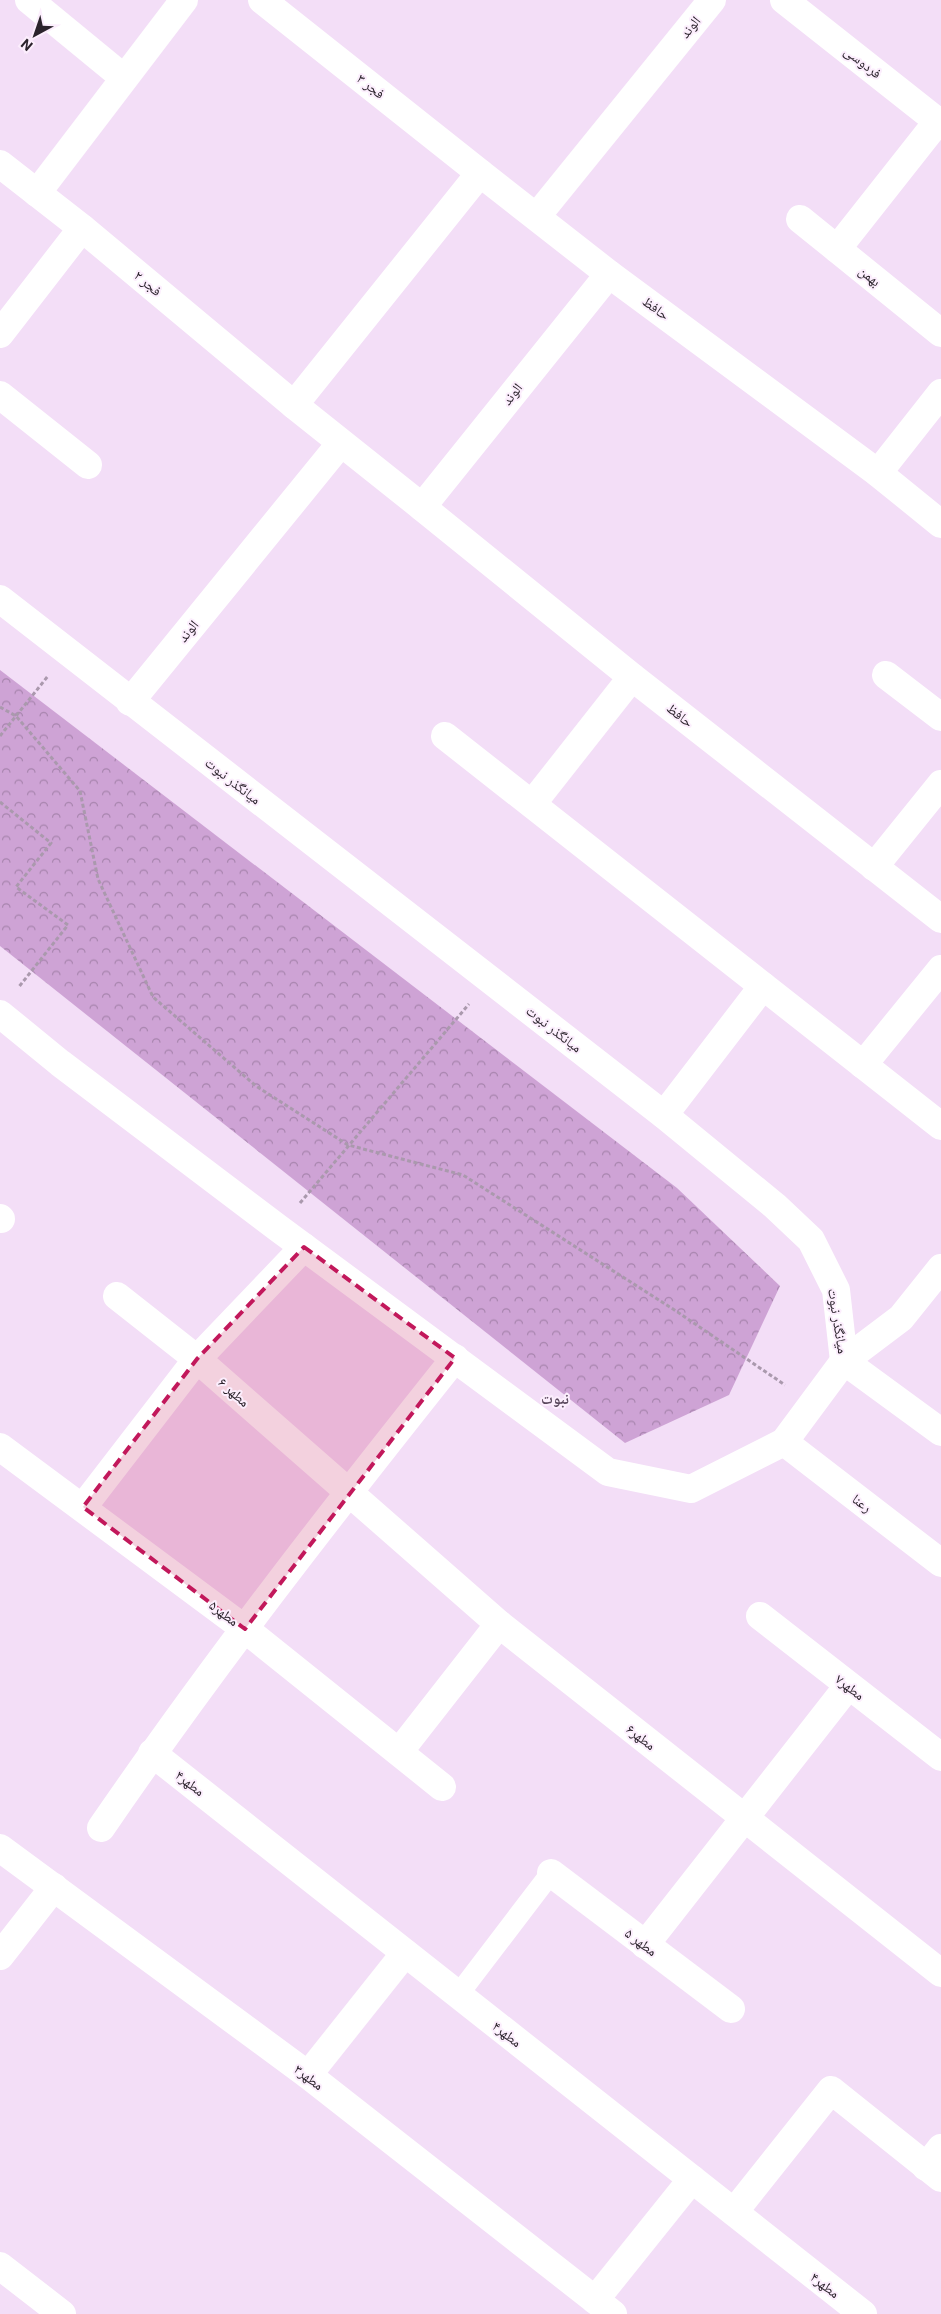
<svg xmlns="http://www.w3.org/2000/svg" width="941" height="2314" font-family="Roboto,'Noto Naskh Arabic',sans-serif">
<style>
.forest{fill:url(#forest-crowns)}
.lines{fill:none;stroke-linecap:round;stroke-linejoin:round}
.path{stroke:#aa99ad;stroke-width:3;stroke-dasharray:4 2.5;stroke-linecap:butt}
.lane{stroke:#fff;stroke-width:21}
.street{stroke:#fff;stroke-width:28}
.marked{fill:#c2185b;fill-opacity:0.2;stroke:#c2185b;stroke-width:4;stroke-dasharray:10 6;stroke-linejoin:round}
.labels{text-anchor:middle;stroke-width:4;stroke-linejoin:round;paint-order:stroke}
.street-label{font-size:14px;fill:#2b232c;stroke:#fceefd}
.neighbourhood-label{font-size:15px;font-weight:bold;fill:#5b495e;stroke:#fceefd}
</style>
<defs>
<pattern id="forest-crowns" width="20" height="18" patternUnits="userSpaceOnUse" patternTransform="scale(1.25)"><rect width="20" height="18" fill="#cea3d5"/><path d="M2 6a3 3 0 1 1 6 0M12 15a3 3 0 1 1 6 0" fill="none" stroke="#a784ad"/></pattern>
</defs>
<rect width="100%" height="100%" fill="#f3def7"/>
<polygon class="forest" points="0,670 677,1188 780,1286 729,1395 625,1443 0,946"/>
<g class="lines">
<g class="path">
<polyline points="0,707 16,716 80,791 98,879 153,997 256,1086 348,1145 463,1175 676,1311 785,1385"/>
<polyline points="0,736 48,676"/>
<polyline points="0,802 51,843 16,887 68,925 18,988"/>
<polyline points="300,1203 469,1004"/>
</g>
<polyline class="lane" points="458,1995 551,1873"/>
<g class="street">
<polyline points="29,0 124,78"/>
<polyline points="262,0 480,173"/>
<polyline points="784,0 941,124"/>
<polyline points="0,164 82,228 294,405"/>
<polygon points="480,173 609,274 422,507 294,405"/>
<polyline points="37,193 184,0"/>
<polyline points="537,216 712,0"/>
<polyline points="800,219 941,333"/>
<polyline points="837,249 938,121"/>
<polyline points="609,274 878,473 941,524"/>
<polyline points="0,334 82,228"/>
<polyline points="0,395 88,465"/>
<polyline points="878,473 941,393"/>
<polyline points="422,507 632,677 941,919"/>
<polyline points="0,599 664,1115 775,1206 811,1240 836,1290 844,1361"/>
<polyline points="886,675 941,717"/>
<polyline points="130,702 340,444"/>
<polyline points="445,736 941,1126"/>
<polyline points="532,804 632,677"/>
<polyline points="874,867 941,784"/>
<polyline points="0,1014 60,1063 278,1228 608,1472 691,1489 784,1442 844,1361 901,1318 941,1268"/>
<polyline points="863,1065 941,969"/>
<polyline points="664,1115 763,986"/>
<polyline points="0,1218 1,1219"/>
<polyline points="117,1296 197,1359 499,1624 941,1973"/>
<polyline points="844,1361 941,1432"/>
<polyline points="784,1442 941,1563"/>
<polyline points="0,1447 245,1629 442,1787"/>
<polyline points="83,1507 197,1359 304,1247"/>
<polyline points="760,1616 941,1757"/>
<polyline points="399,1752 499,1624"/>
<polyline points="152,1753 863,2314"/>
<path d="M 101,1828 C 212,1666 333,1511 455,1358"/>
<polyline points="0,1848 308,2075 613,2314"/>
<polyline points="551,1873 731,2009"/>
<polyline points="645,1945 848,1686"/>
<polyline points="0,1956 54,1887"/>
<polyline points="308,2075 405,1953"/>
<polyline points="926,2167 941,2148"/>
<polyline points="734,2212 831,2090 941,2178"/>
<polyline points="0,2266 62,2314"/>
<polyline points="595,2300 692,2179"/>
</g>
</g>
<path class="marked" d="M 304,1247 L 455,1358 L 245,1629 L 83,1507 L 197,1359 Z"/>
<g class="labels">
<g class="street-label">
<text transform="translate(690 27) rotate(-51)" y="5">الوند</text>
<text transform="translate(863 62) rotate(38)" y="5">فردوسی</text>
<text transform="translate(371 86) rotate(38)" y="5">فجر ۳</text>
<text transform="translate(870 276) rotate(39)" y="5">بهمن</text>
<text transform="translate(148 283) rotate(40)" y="5">فجر ۲</text>
<text transform="translate(656 308) rotate(36)" y="5">حافظ</text>
<text transform="translate(512 394) rotate(-52)" y="5">الوند</text>
<text transform="translate(188 631) rotate(-51)" y="5">الوند</text>
<text transform="translate(680 715) rotate(38)" y="5">حافظ</text>
<text transform="translate(233 781) rotate(38)" y="5">میانگذر نبوت</text>
<text transform="translate(554 1029) rotate(38)" y="5">میانگذر نبوت</text>
<text transform="translate(838 1321) rotate(81)" y="5">میانگذر نبوت</text>
<text transform="translate(234 1392) rotate(42)" y="5">مطهر ۶</text>
<text transform="translate(862 1503) rotate(37)" y="5">رعنا</text>
<text transform="translate(224 1613) rotate(37)" y="5">مطهر۵</text>
<text transform="translate(850 1687) rotate(38)" y="5">مطهر۷</text>
<text transform="translate(641 1737) rotate(38)" y="5">مطهر۶</text>
<text transform="translate(190 1783) rotate(38)" y="5">مطهر۴</text>
<text transform="translate(641 1942) rotate(37)" y="5">مطهر ۵</text>
<text transform="translate(507 2034) rotate(38)" y="5">مطهر۴</text>
<text transform="translate(309 2077) rotate(37)" y="5">مطهر۳</text>
<text transform="translate(825 2285) rotate(38)" y="5">مطهر۴</text>
</g>
<g class="neighbourhood-label">
<text x="555" y="1404">نبوت</text>
</g>
</g>
<g transform="translate(35 35) rotate(220)" stroke="#fceefd" stroke-width="4" paint-order="stroke">
<path d="M0-4L9 19L0 12L-9 19Z" fill="#2b232c"/>
<text y="-8" font-size="14" font-weight="bold" text-anchor="middle" fill="#2b232c">N</text>
</g>
</svg>
